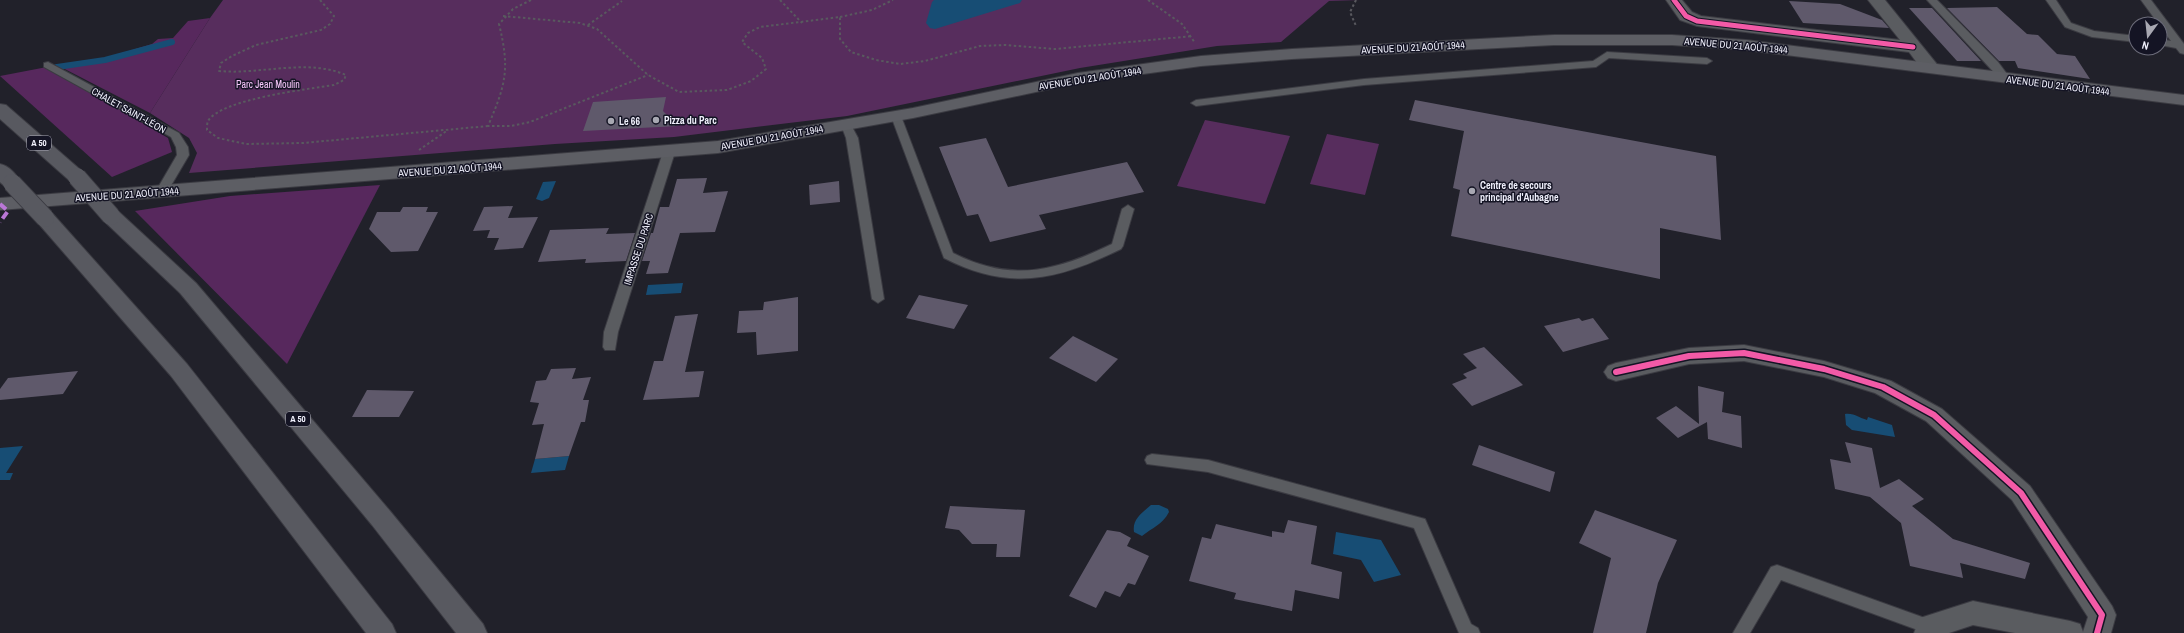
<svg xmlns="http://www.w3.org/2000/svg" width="2184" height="633" font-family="'Archivo Narrow',sans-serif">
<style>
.green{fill:#572d5d}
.forest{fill:#57285d}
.water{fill:#174d74}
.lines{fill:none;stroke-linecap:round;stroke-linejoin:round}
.stream{stroke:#174d74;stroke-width:6}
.building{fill:#5f596b}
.service-casing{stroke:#3b3b42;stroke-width:2}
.minor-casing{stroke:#3b3b42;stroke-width:2}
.secondary-casing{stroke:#3b3b42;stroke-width:2}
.motorway-casing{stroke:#3b3b42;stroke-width:2}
.path{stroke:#59595f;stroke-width:2;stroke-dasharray:2.5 2.5;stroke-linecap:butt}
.service{fill:#5a5c60;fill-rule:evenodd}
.minor{fill:#5a5c60;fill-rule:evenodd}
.secondary{fill:#5d5e64;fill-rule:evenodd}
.motorway{fill:#585960;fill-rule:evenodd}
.motorway-bridge-casing{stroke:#3b3b42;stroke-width:20;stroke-linecap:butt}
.motorway-bridge{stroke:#585960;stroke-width:18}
.quiet{stroke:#ba77d6;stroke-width:4;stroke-dasharray:8 4;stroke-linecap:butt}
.cycleway-far1-casing{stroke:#141424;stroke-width:7}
.cycleway-casing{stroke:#141424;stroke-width:9}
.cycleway-far1{stroke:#f35aa7;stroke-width:5}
.cycleway{stroke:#f35aa7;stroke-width:6}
.poi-dot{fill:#a8a8b2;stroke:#141424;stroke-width:1.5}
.labels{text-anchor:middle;stroke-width:3;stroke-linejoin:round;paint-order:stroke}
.shield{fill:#141424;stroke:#aeaebb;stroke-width:1}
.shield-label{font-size:9px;font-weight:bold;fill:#f0f0fc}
.street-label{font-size:10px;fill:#f0f0fc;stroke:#141424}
.park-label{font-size:10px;fill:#f8c8fc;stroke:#141424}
.poi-label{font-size:10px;font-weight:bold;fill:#f0f0fc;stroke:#141424;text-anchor:start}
</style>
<rect width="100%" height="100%" fill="#21212a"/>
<g class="green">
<polygon points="223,0 1360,0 1329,1 1281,42 1217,46 1080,68 847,116 674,137 555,144 189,173 197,153 189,138 150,113 210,18"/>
<polygon points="1205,120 1290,136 1265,204 1177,186"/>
<polygon points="1327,134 1379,144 1365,195 1310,184"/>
</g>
<g class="forest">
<polygon points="210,18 150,113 57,65 109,57 152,44 158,39 173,38 188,21"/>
<polygon points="47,67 168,138 172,152 112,177 0,76"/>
<polygon points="380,185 287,364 135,211 230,196"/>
</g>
<g class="water">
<polygon points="934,0 1022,0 1020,3 935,29 930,28 926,23 932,2"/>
<polygon points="556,181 549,198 542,201 536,199 543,182"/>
<polygon points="683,283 681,293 646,295 648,285"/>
<path d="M 1845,414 C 1855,413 1859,418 1867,420 L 1868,417 L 1892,425 L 1895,437 L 1852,430 L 1846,425 Z"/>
<polygon points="23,446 6,473 13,473 10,480 0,480 0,448"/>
<polygon points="569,456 565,470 531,473 535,459"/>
<path d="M 1151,505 L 1159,505 L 1168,509 L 1169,512 C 1162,525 1153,527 1142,536 L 1134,532 C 1132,519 1142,513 1151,505 Z"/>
<polygon points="1336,532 1381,540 1401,575 1374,582 1361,560 1333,554"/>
</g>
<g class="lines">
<polyline class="stream" points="57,67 105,60 172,42"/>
</g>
<g class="building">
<polygon points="1789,1 1840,4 1882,20 1889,28 1803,23"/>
<polygon points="1997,7 2027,34 2038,35 2057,54 2075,56 2090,79 2018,68 2015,61 1999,61 1947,8"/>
<polygon points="1909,8 1932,8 1981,61 1957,61"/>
<polygon points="666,97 663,111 678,126 583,131 593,102"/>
<polygon points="1415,100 1716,156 1721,240 1660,228 1660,279 1451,236 1460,190 1453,188 1464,131 1409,120"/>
<polygon points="986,138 1008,187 1127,162 1144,192 1039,215 1046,229 990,242 978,214 967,216 939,147"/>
<polygon points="707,178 703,193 728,191 715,232 680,233 668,273 646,274 650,261 642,261 651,233 653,233 660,207 669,207 677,179"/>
<polygon points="839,181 840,202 810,205 809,185"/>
<polygon points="513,206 508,218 538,217 523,248 494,250 499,238 487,238 490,230 473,231 484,207"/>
<polygon points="403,207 428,207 426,212 438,212 418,251 391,252 369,229 377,212 400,212"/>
<polygon points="609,228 606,234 635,233 626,261 585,263 586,259 538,262 550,230"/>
<polygon points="919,295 968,305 954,329 906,318"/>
<polygon points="798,297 798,351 757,355 756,332 737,333 739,311 763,310 764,302"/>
<polygon points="698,314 685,372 704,371 699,397 643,400 654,361 663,361 675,316"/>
<polygon points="1579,318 1582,321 1593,318 1609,339 1563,352 1544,326"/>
<polygon points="1073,336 1118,359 1096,382 1049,358"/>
<polygon points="1484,347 1523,385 1472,406 1452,384 1467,378 1463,374 1477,368 1463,354"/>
<polygon points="576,368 572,379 591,377 583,400 589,400 585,422 581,422 569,456 535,459 544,424 532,425 539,403 530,402 536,381 546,380 551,369"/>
<polygon points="78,371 63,394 0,400 0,389 8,378"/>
<polygon points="1698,386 1724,392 1722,412 1741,416 1742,448 1708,439 1707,422 1678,438 1656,418 1676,406 1699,424"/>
<polygon points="367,390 414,391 399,417 352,417"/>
<polygon points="1845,442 1872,448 1880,488 1899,479 1924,499 1912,506 1953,539 2030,563 2025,579 1960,563 1963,578 1910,566 1901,523 1870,497 1835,489 1830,459 1851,463"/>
<polygon points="1479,445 1555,472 1550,492 1472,465"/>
<polygon points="950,506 1025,510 1020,557 996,557 997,544 972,544 959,530 945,528"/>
<polygon points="1595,510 1677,540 1658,583 1646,633 1593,633 1611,558 1579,543"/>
<polygon points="1288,520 1317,526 1311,564 1342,572 1339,599 1295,590 1292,611 1234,599 1236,593 1189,581 1202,537 1211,539 1216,524 1272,537 1272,531 1284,533"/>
<polygon points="1107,530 1120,532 1131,538 1127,546 1149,556 1135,585 1128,583 1120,597 1105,591 1096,608 1069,596"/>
</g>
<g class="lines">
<g class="service-casing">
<g id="service">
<polygon points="1927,0 1937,0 1998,62 2010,78 2009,80 2001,80"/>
<polygon points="2046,0 2056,0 2071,23 2094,31 2136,36 2136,42 2092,37 2065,27"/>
<polygon points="2141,0 2151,0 2184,44 2184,54 2180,53 2176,48 2160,45 2160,39 2171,41"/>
<polygon points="1607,52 1707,58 1712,61 1707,64 1609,58 1596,67 1364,85 1196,106 1191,103 1196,100 1364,79 1593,61"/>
<polygon points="48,62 179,133 188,147 189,155 166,194 162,195 156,191 177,155 176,147 171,137 44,67 44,63"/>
<path d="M 896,113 L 901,116 L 953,253 C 1012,283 1056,271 1112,244 L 1122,209 L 1128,205 L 1134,209 L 1123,246 L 1121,249 C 1058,280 1010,292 944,258 L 891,116 Z"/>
<polygon points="846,122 850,123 858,138 884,299 878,303 872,299 846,138 841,125"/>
<polygon points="669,149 675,152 618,332 615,350 605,350 603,347 604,332 663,152"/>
<polygon points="1152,454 1208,460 1425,519 1471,624 1478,628 1480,633 1459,633 1414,528 1208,472 1147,464 1145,460 1147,456"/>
<polygon points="1777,565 1936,622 1938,627 1936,632 1926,633 1781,580 1750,633 1733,633 1771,567"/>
</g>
</g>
<g class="minor-casing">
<g id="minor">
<path d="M 1666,0 L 1682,0 L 1692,12 L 1701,16 L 1900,40 L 1868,0 L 1885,0 L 1940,68 L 1937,72 C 1923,75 1917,62 1909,52 L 1697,26 L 1680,20 Z"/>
<polygon points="1744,345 1824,361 1891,381 1942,409 2030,486 2112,606 2116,615 2111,633 2015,633 1973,625 1949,633 1914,633 1920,618 1973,601 2070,621 2080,624 2083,632 2088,617 2012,500 1926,421 1875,393 1824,377 1744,361 1689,364 1616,381 1608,378 1604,372 1608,366 1616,363 1689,348"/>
</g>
</g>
<g class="secondary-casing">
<polygon id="secondary" points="1554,35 1672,35 1746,40 2184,95 2184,105 1746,50 1672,45 1554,45 1292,59 1201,66 1078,83 913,118 718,153 0,210 0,198 718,141 913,108 1078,73 1201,56 1292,49"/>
</g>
<g class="motorway-casing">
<g id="motorway">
<polygon points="0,104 6,105 84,173 87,177 84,181 77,183 70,181 0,119"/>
<path d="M 0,164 C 10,166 16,175 22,183 L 19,187 C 10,190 6,188 0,182 Z"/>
<polygon points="111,209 118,211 196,283 390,511 483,624 487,633 456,633 372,525 180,293 104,221 101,216 104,211"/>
<polygon points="45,211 52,213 187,364 392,624 396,633 366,633 171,376 38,223 35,218 38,213"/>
</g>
</g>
<g class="path">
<path d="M 320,0 L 334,16 L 330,24 L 321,30 L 256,45 L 232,56 L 221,63 L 219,71 C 260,75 307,58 346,75 L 344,80 L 334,85 C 309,89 221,99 208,121 C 207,123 207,127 207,130 L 218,138 L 246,144 L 303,143 L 488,126"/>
<path d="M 531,0 L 513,9 L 499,24 C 510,69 506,84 488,126 L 511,126 L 530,122 L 648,75"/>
<polyline points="780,0 802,23"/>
<polyline points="1148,0 1182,24 1195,43"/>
<polyline points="1356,0 1350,12 1356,26"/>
<polyline points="503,16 580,23 597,29 648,75 679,92 727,90 751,81 766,69 762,58 742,42 748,33 760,27 840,17 840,39 851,52 876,60 900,64 925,61 980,46 1005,45 1055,49 1193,36"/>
<polyline points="840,17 872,10 893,0"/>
<polyline points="588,25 622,1"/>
<polyline points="419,150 448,130"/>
</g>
<use href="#service" class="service"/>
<use href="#minor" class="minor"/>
<use href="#secondary" class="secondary"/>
<use href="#motorway" class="motorway"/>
<g class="motorway-bridge-casing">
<g id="motorway-bridge">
<polyline points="77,177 111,216"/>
<polyline points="12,183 45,218"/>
</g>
</g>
<use href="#motorway-bridge" class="motorway-bridge"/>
<polyline class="quiet" points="0,204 8,211 0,222"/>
<g class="cycleway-far1-casing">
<polyline id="cycleway-far1" points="1674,0 1686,16 1697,21 1913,47"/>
</g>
<g class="cycleway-casing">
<polyline id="cycleway" points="1616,372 1689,356 1744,353 1824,369 1883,387 1934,415 2021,493 2102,615 2097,633"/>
</g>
<use href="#cycleway-far1" class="cycleway-far1"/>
<use href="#cycleway" class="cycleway"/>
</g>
<g class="poi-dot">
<circle cx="656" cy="120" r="4"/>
<circle cx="611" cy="121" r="4"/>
<circle cx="1472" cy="191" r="4"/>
</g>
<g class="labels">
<g class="shield">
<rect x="27" y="136" width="24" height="14" rx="3"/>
<rect x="286" y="412" width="24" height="14" rx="3"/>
</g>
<g class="shield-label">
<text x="39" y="146">A 50</text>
<text x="298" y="422">A 50</text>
</g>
<g class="street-label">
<text transform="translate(1736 45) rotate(5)" y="4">AVENUE DU 21 AOÛT 1944</text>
<text transform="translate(1413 47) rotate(-3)" y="4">AVENUE DU 21 AOÛT 1944</text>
<text transform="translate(1090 78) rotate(-9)" y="4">AVENUE DU 21 AOÛT 1944</text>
<text transform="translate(2058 85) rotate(7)" y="4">AVENUE DU 21 AOÛT 1944</text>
<text transform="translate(129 110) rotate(29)" y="4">CHALET SAINT-LÉON</text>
<text transform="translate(772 137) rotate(-10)" y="4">AVENUE DU 21 AOÛT 1944</text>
<text transform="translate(450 169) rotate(-4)" y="4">AVENUE DU 21 AOÛT 1944</text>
<text transform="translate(127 194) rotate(-4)" y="4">AVENUE DU 21 AOÛT 1944</text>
<text transform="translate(638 249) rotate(-72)" y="4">IMPASSE DU PARC</text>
</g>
<g class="park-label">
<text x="268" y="88">Parc Jean Moulin</text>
</g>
<g class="poi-label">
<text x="664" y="124">Pizza du Parc</text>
<text x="619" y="125">Le 66</text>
<text x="1480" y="189">Centre de secours<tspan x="1480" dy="12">principal d'Aubagne</tspan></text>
</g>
</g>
<g transform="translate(2148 36) rotate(195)"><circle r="19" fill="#141424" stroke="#6c6c7a"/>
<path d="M0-3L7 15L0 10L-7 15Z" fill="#a8a8b2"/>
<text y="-6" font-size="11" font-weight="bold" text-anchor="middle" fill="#f0f0fc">N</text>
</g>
</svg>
